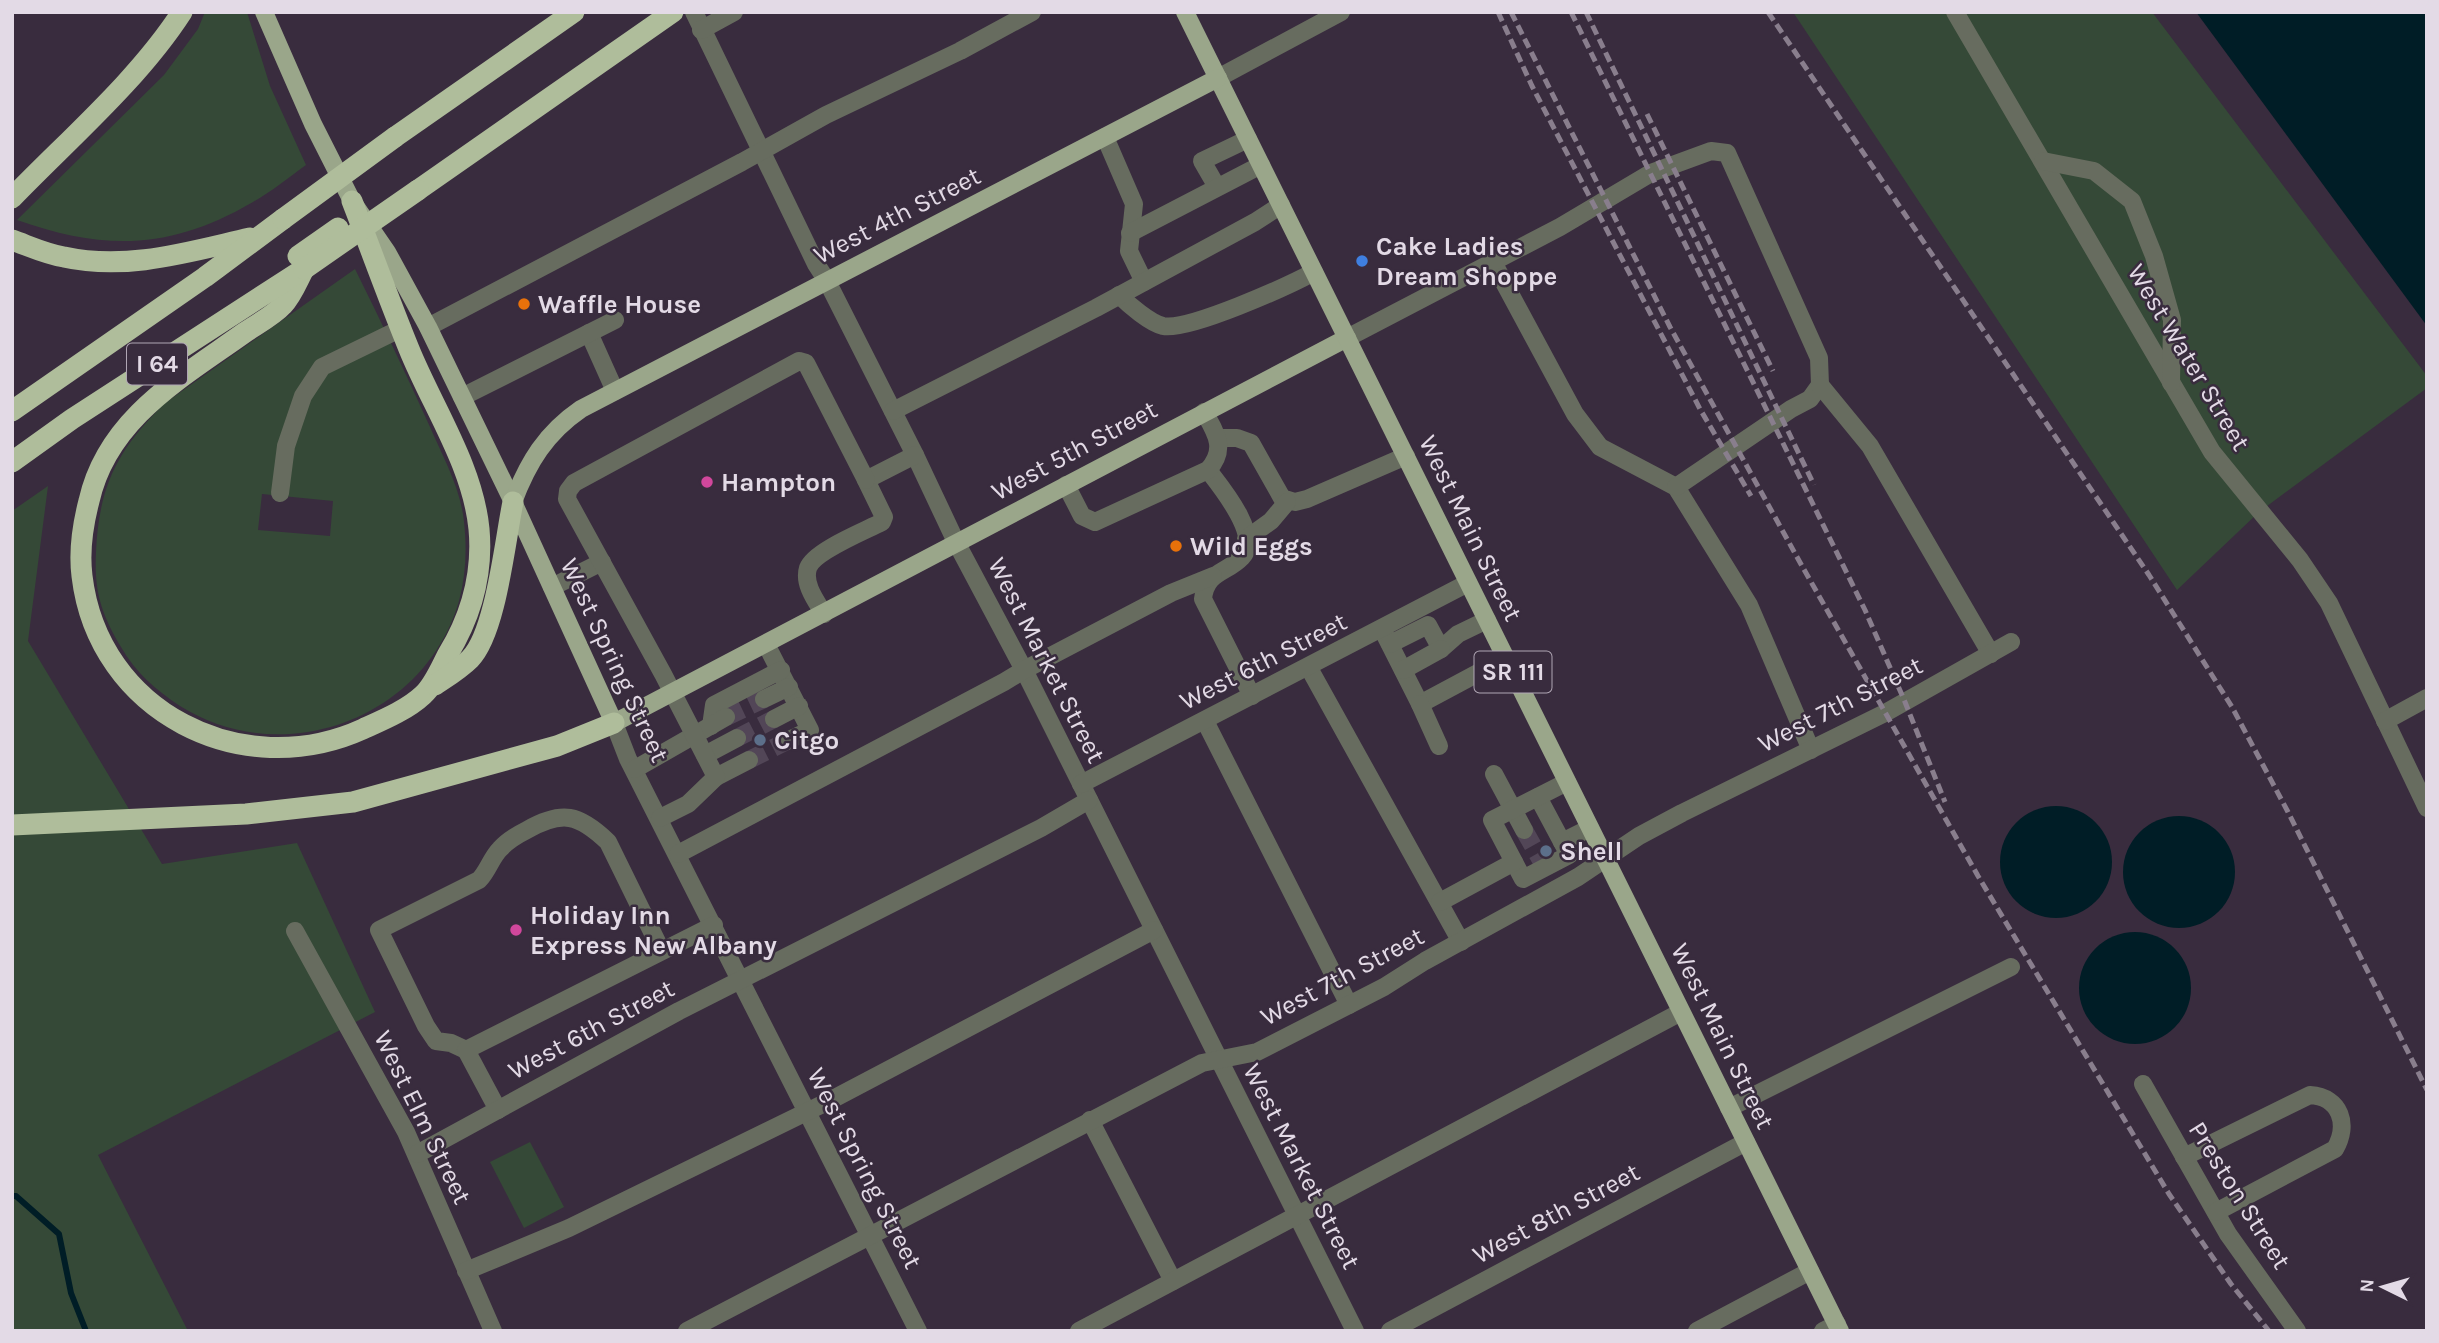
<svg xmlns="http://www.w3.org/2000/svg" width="2439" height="1343" font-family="Karla,sans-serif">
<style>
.green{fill:#354937;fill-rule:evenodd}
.water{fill:#001d26}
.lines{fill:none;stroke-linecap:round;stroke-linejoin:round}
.stream{stroke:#001d26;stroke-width:6}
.minor-tunnel{stroke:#524657;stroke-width:18;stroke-dasharray:18 9;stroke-linecap:butt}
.minor{stroke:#676c5f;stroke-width:18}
.major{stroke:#9aa68a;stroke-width:18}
.highway{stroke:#afbd9b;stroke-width:21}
.rail{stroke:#897e8d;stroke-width:5;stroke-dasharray:10 5;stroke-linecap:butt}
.highway-bridge{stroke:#afbd9b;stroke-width:21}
.shop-dot{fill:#3f7fe0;stroke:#392c3e;stroke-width:2.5}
.food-dot{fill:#e8710a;stroke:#392c3e;stroke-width:2.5}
.hotel-dot{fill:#d1479c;stroke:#392c3e;stroke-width:2.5}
.service-dot{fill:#5c6f8a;stroke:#392c3e;stroke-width:2.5}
.labels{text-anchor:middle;stroke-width:5;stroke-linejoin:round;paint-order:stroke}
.shield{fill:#392c3e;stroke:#b0a6b4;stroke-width:2}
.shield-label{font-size:24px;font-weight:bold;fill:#e3dae6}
.street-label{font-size:26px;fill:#e3dae6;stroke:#392c3e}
.poi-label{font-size:26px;font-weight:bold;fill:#e3dae6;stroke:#392c3e;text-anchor:start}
</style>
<rect width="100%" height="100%" fill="#392c3e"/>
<g class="green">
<path d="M 205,12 L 247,12 L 270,86 L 306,165 C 288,178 271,192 253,202 C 171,250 105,251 17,220 L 164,75 L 198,29 Z"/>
<polygon points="1793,12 2152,12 2427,376 2427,388 2259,512 2177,590"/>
<path d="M 355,269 C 381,321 406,374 430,427 C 443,457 461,489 464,522 C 467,548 466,575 459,601 C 425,719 283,771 180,706 C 156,690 135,672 121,647 C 101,613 94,591 96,552 C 99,485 118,449 165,403 ZM 262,494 L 333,501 L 330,536 L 258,530 Z"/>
<polygon points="48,486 28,641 162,864 297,843 375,1012 98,1155 188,1331 12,1331 12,511"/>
<polygon points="530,1142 564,1207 524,1228 490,1162"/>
</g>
<g class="water">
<polygon points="2196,12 2427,12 2427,326"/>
<circle cx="2056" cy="862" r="56"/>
<circle cx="2179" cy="872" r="56"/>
<circle cx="2135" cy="988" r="56"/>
</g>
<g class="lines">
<polyline class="stream" points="12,1196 16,1196 59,1234 71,1293 86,1331"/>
<g class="minor-tunnel">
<polyline points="726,717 764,699"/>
<polyline points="737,738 774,719"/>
<polyline points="749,760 787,741"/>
<polyline points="1524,830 1542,862"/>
</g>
<g class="minor">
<polyline points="694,12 816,264 827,281 915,455 956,542 1024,670 1355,1331"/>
<polyline points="1955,12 2212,452 2300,560 2329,603 2427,808"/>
<polyline points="701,30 734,12"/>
<polyline points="1218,78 1341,12"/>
<polyline points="1105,137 1134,204 1129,251 1144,282"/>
<polyline points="2043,161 2094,171 2132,201 2154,256 2172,320 2171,383"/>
<polyline points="1217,187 1202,161 1248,139"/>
<polyline points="1130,233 1261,165"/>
<polyline points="1493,262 1575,414 1600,447 1676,487 1749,605 1811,750"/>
<path d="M 1119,295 C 1129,305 1150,323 1163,326 C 1189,331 1288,286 1314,272"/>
<polyline points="428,327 742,162 826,115 960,51 1032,12"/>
<polyline points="589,333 615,391"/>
<polyline points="1347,338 1560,227 1651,173 1711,151 1727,153 1819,358 1820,385 1810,399 1791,409 1676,487"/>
<polyline points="1820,385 1870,446 1991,654"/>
<polyline points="462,397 615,320"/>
<polyline points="893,411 1096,308 1255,222 1281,205"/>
<polyline points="1218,438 1237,438 1251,443 1282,498 1295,502 1307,499 1406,456"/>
<path d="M 1208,470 C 1221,487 1262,536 1242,557 C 1226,574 1206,571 1203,599 L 1252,696"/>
<path d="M 1066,485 L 1082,516 L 1095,522 L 1208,470 C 1227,449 1216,433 1204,412"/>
<polyline points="280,493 286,446 303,396 322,367 402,328"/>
<polyline points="1246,539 1271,521 1287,502"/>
<polyline points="552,587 602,562"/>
<path d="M 824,614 C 816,601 803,584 808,568 C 814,551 865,531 882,522 L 884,517 L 866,480 L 915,455"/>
<polyline points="1382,629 1420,704 1506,658"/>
<polyline points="766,644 810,730 787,741"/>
<polyline points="1390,644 1428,625 1441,649 1458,634 1487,620"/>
<polyline points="1309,668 1461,942"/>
<polyline points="1403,670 1441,649"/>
<polyline points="764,699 789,687"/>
<polyline points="1420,704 1439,746"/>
<polyline points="774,719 799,706"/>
<polyline points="1205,721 1349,1005"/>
<polyline points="2385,721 2427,698"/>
<polyline points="614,723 628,759 918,1331"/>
<polyline points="711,726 714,705 781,670"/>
<polyline points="705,755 737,738"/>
<polyline points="635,769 726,717"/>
<polyline points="1494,774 1524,830"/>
<polyline points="716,777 749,760"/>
<polyline points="1081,784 1468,583"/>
<polyline points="660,818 688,804 716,777 663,674 567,499 568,491 574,483 799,361 806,363 866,480"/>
<polyline points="1562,842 1590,828"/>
<polyline points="678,854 1004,682 1024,670 1171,593 1213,576"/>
<polyline points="1514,862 1523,879 1569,855 1538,797"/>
<polyline points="1440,902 1514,862 1492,820 1567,782"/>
<polyline points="295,931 406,1132 493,1331"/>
<path d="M 466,1050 L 451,1043 L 436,1041 L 426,1026 L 379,930 L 479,880 C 488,871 491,858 500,849 C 508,840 517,835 527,830 C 562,810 579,814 608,842 L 661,950"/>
<polyline points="2143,1084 2228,1234 2297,1331"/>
<polyline points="1729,1108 2011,967"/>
<polyline points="498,1110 466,1050 714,925"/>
<polyline points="1090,1120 1173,1281"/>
<polyline points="417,1154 679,1011 1041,828 1089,800"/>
<path d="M 2184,1157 L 2310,1095 C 2341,1097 2349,1125 2335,1149 L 2216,1212"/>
<polyline points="466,1271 569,1228 833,1099 1154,930"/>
<polyline points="687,1331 1202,1063 1257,1052 1384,987 1425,961 1578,877 1639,836 1682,813 1885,713 2011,642"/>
<polyline points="1079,1331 1681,1012"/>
<polyline points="1390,1331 1746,1142"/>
<polyline points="1697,1331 1810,1271"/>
<polyline points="1823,1331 1837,1324"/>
</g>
<g class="major">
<polyline points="264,12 313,124 352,201 387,252 428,327 513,502 614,723 1347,338"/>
<polyline points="1185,12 1840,1331"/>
<path d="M 513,502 C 528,462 546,433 581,409 L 1218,78"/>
</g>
<g class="highway">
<polyline points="395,137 574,12"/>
<polyline points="418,190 673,12"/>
<path d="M 12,198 C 69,139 138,80 182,12"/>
<path d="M 12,240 C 29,246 46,254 64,257 C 127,271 188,252 250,238"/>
<path d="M 304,269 C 298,280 292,296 283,305 C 273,316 257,324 244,333 C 181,378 107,419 89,501 C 83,524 79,552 82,576 C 98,712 242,784 363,729 C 383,720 407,710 423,695 C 434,685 441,667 448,654 C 471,616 483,573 479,529 C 473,466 432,406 409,349 C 389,300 371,250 352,201"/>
<polyline points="12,411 205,277 283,219"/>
<polyline points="12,462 72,419 302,270"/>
<path d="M 435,685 C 447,677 460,669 470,659 C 496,633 505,540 513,502"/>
<polyline points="12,825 246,814 353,802 557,746 614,723"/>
</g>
<g class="rail">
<polyline points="1498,12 1532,86 1700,409 1751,496"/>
<polyline points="1511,12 1670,327 1802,566 1978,876 2169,1194 2231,1284 2269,1331"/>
<polyline points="1571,12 1865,610 1905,702 1945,802"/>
<polyline points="1586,12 1814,485"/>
<polyline points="1768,12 2149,575 2232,707 2288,812 2427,1090"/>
<polyline points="1647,114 1773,371"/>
</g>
<g class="highway-bridge">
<polyline points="283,219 395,137"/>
<polyline points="298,256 338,228"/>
<polyline points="304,269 418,190"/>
</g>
</g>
<circle class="shop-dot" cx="1362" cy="261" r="7"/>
<g class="food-dot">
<circle cx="524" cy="304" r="7"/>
<circle cx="1176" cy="546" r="7"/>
</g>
<g class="hotel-dot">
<circle cx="707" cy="482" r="7"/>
<circle cx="516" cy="930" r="7"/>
</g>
<g class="service-dot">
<circle cx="760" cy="740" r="7"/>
<circle cx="1546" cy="851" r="7"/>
</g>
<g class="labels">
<g class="shield">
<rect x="127" y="343.5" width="60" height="41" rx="5"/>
<rect x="1474.5" y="651.5" width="77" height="41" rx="5"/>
</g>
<g class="shield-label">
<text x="157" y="372">I 64</text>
<text x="1513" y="680">SR 111</text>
</g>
<g class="street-label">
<text transform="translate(897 215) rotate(-27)" y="9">West 4th Street</text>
<text transform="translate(2189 357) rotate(59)" y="9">West Water Street</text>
<text transform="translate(1074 450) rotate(-28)" y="9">West 5th Street</text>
<text transform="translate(1471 528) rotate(64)" y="9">West Main Street</text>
<text transform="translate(615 660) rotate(65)" y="9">West Spring Street</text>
<text transform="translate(1047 660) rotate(63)" y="9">West Market Street</text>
<text transform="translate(1263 661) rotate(-27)" y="9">West 6th Street</text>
<text transform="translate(1840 704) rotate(-27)" y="9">West 7th Street</text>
<text transform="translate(1342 976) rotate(-28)" y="9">West 7th Street</text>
<text transform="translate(591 1029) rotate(-28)" y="9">West 6th Street</text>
<text transform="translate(1723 1036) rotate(64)" y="9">West Main Street</text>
<text transform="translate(423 1117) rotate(64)" y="9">West Elm Street</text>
<text transform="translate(1302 1166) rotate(63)" y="9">West Market Street</text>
<text transform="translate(865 1168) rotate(63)" y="9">West Spring Street</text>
<text transform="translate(2240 1195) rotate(58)" y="9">Preston Street</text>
<text transform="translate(1556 1213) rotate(-28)" y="9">West 8th Street</text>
</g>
<g class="poi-label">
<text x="1376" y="255">Cake Ladies<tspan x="1376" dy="30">Dream Shoppe</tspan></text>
<text x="538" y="313">Waffle House</text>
<text x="721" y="491">Hampton</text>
<text x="1190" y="555">Wild Eggs</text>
<text x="774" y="749">Citgo</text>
<text x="1560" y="860">Shell</text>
<text x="530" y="924">Holiday Inn<tspan x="530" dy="30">Express New Albany</tspan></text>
</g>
</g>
<rect width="2439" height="1343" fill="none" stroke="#e3dae6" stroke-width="28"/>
<g transform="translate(2383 1287) rotate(275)" stroke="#392c3e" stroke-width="5" paint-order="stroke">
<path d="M0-5L12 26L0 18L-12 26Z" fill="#e3dae6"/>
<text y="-10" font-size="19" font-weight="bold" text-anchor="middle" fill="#e3dae6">N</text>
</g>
</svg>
